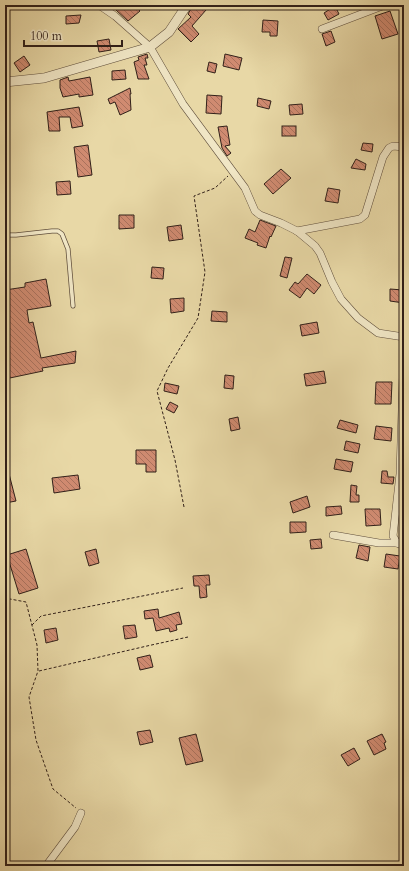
<svg xmlns="http://www.w3.org/2000/svg" width="409" height="871" font-family="Cardo,serif">
<style>
.building{fill:url(#building-back-hatch);stroke:#312019}
.lines{fill:none;stroke-linecap:round;stroke-linejoin:round}
.service-casing{stroke:#5f4e3c;stroke-width:5}
.minor-casing{stroke:#5f4e3c;stroke-width:8}
.tertiary-casing{stroke:#5f4e3c;stroke-width:10}
.path{stroke:#312019;stroke-width:1;stroke-dasharray:3 2;stroke-linecap:butt}
.service{stroke:#f0e6c5;stroke-width:3.5}
.minor{stroke:#f0e6c5;stroke-width:7}
.tertiary{stroke:#f0e6c5;stroke-width:9}
</style>
<defs>
<pattern id="building-back-hatch" width="6" height="6" patternUnits="userSpaceOnUse"><rect width="6" height="6" fill="#d08b71"/><path d="M-1 5l2 2M0 0l6 6M5-1l2 2" fill="none" stroke="#a9715c"/></pattern>
</defs>
<rect width="100%" height="100%" fill="#e8d8a6"/>
<filter id="stains"><feTurbulence type="fractalNoise" baseFrequency=".005" numOctaves="4"/><feColorMatrix values="0 0 0 0 .2 0 0 0 0 .09 0 0 0 0 .02 0 0 0 .5 -.17"/></filter>
<radialGradient id="worn" r=".72"><stop offset=".6" stop-color="#630" stop-opacity="0"/><stop offset="1" stop-color="#630" stop-opacity=".3"/></radialGradient>
<g class="building">
<polygon points="122,5 134,5 140,11 128,21 116,10"/>
<polygon points="193,5 200,5 206,10 192,26 199,34 191,42 178,29 191,17 188,14"/>
<polygon points="335,6 339,14 328,20 324,13"/>
<polygon points="390,11 398,34 382,39 375,16"/>
<polygon points="81,15 79,23 66,24 66,16"/>
<polygon points="263,20 278,21 277,36 270,36 270,32 262,32"/>
<polygon points="331,31 335,42 326,46 322,34"/>
<polygon points="109,39 111,50 99,52 97,41"/>
<polygon points="147,54 148,58 145,58 147,65 144,65 149,79 138,79 134,62 139,60 138,57"/>
<polygon points="225,54 242,58 239,70 223,66"/>
<polygon points="24,56 30,65 20,72 14,63"/>
<polygon points="209,62 217,64 215,73 207,71"/>
<polygon points="125,70 126,79 112,80 112,71"/>
<polygon points="68,77 69,81 90,77 93,95 79,97 79,94 63,97 60,88 60,80"/>
<polygon points="130,88 131,94 130,94 131,110 120,115 115,102 110,104 108,99"/>
<polygon points="207,95 222,96 221,114 206,113"/>
<polygon points="258,98 271,101 269,109 257,106"/>
<polygon points="302,104 303,114 290,115 289,105"/>
<polygon points="79,107 83,126 72,128 70,117 59,117 60,131 49,131 47,112"/>
<polygon points="227,126 230,145 225,146 231,153 227,156 222,148 218,127"/>
<rect x="282" y="126" width="14" height="10"/>
<polygon points="363,143 373,144 372,152 361,150"/>
<polygon points="88,145 92,175 78,177 74,147"/>
<polygon points="356,159 366,164 365,170 351,168"/>
<polygon points="281,169 291,178 273,194 264,184"/>
<polygon points="70,181 71,194 57,195 56,182"/>
<polygon points="328,188 340,190 338,203 325,201"/>
<polygon points="119,215 134,215 134,228 119,229"/>
<polygon points="260,220 276,226 271,237 270,236 266,248 257,245 258,243 245,238 249,229 255,232"/>
<polygon points="181,225 183,239 169,241 167,227"/>
<polygon points="285,257 292,258 287,278 280,276"/>
<polygon points="152,267 164,268 163,279 151,278"/>
<polygon points="307,274 321,285 314,294 307,288 300,298 289,290 295,282 298,284"/>
<polygon points="46,279 51,306 27,310 29,323 33,322 41,358 76,351 75,363 42,368 43,371 5,379 5,290 25,287 25,283"/>
<polygon points="390,289 403,290 402,296 404,296 404,303 390,301"/>
<polygon points="184,298 184,311 171,313 170,299"/>
<polygon points="212,311 227,312 227,322 211,321"/>
<polygon points="317,322 319,333 302,336 300,325"/>
<polygon points="324,371 326,383 306,386 304,374"/>
<polygon points="225,375 234,376 233,389 224,388"/>
<polygon points="376,382 392,382 391,404 375,404"/>
<polygon points="165,383 179,386 177,394 164,391"/>
<polygon points="170,402 178,406 174,413 166,409"/>
<polygon points="238,417 240,429 231,431 229,419"/>
<polygon points="340,420 358,425 356,433 337,428"/>
<polygon points="376,426 392,428 391,441 374,439"/>
<polygon points="346,441 360,444 358,453 344,450"/>
<polygon points="136,450 156,450 156,472 146,472 146,464 136,464"/>
<polygon points="336,459 353,462 351,472 334,469"/>
<polygon points="5,466 7,466 16,501 5,503"/>
<polygon points="382,471 387,471 388,477 394,477 393,484 381,483"/>
<polygon points="78,475 80,489 54,493 52,478"/>
<polygon points="351,485 357,486 356,495 359,495 359,502 350,502"/>
<polygon points="307,496 310,507 293,513 290,502"/>
<polygon points="341,506 342,514 326,516 326,507"/>
<polygon points="365,509 380,509 381,525 366,526"/>
<polygon points="290,522 306,522 306,532 290,533"/>
<polygon points="321,539 322,548 311,549 310,540"/>
<polygon points="359,545 370,547 368,561 356,558"/>
<polygon points="26,549 38,588 19,594 7,555"/>
<polygon points="96,549 99,563 89,566 85,552"/>
<polygon points="386,554 400,556 398,569 384,567"/>
<polygon points="209,575 210,585 206,585 207,597 200,598 199,586 194,586 193,576"/>
<polygon points="158,609 159,618 179,612 182,624 176,625 177,630 170,632 169,628 156,631 153,618 145,619 144,611"/>
<polygon points="135,625 137,637 125,639 123,626"/>
<polygon points="56,628 58,640 46,643 44,630"/>
<polygon points="150,655 153,667 140,670 137,658"/>
<polygon points="150,730 153,742 140,745 137,732"/>
<polygon points="196,734 203,761 186,765 179,738"/>
<polygon points="382,734 386,742 384,743 386,749 374,755 367,741"/>
<polygon points="354,748 360,759 348,766 341,755"/>
</g>
<g class="lines">
<g class="service-casing">
<polyline id="service" points="5,235 16,235 52,231 58,231 62,234 68,249 73,306"/>
</g>
<g class="minor-casing">
<g id="minor">
<polyline points="99,5 115,16 150,47 183,104 245,188 255,211 260,215 281,223 297,231 315,246 320,253 332,282 341,299 358,318 378,333 404,337"/>
<polyline points="322,29 385,5"/>
<polyline points="297,231 360,219 365,215 383,157 389,148 393,146 404,147"/>
<polyline points="404,346 400,474 393,536 397,543 404,546"/>
<polyline points="333,535 379,543 397,543"/>
<polyline points="46,866 75,827 81,813"/>
</g>
</g>
<g class="tertiary-casing">
<polyline id="tertiary" points="5,82 44,78 150,47 169,32 187,5"/>
</g>
<g class="path">
<polyline points="184,507 175,460 157,391 168,368 198,318 205,272 194,196 215,188 228,176"/>
<polyline points="5,595 10,599 26,602 37,645 38,671 29,697 36,740 53,789 76,808"/>
<polyline points="32,625 41,616 183,588"/>
<polyline points="39,671 147,646 188,637"/>
</g>
<use href="#service" class="service"/>
<use href="#minor" class="minor"/>
<use href="#tertiary" class="tertiary"/>
</g>
<rect width="409" height="871" fill="none" stroke="#e8d8a6" stroke-width="20"/>
<rect x="6" y="6" width="397" height="859" fill="none" stroke="#312019" stroke-width="2"/>
<rect x="10" y="10" width="389" height="851" fill="none" stroke="#312019"/>
<path d="M24 40v6h98v-6" fill="none" stroke="#312019" stroke-width="2"/>
<text x="30" y="40" font-size="12" fill="#312019" stroke="#f0e6c5" stroke-width="3" paint-order="stroke">100 m</text>
<rect width="100%" height="100%" filter="url(#stains)"/>
<rect width="100%" height="100%" fill="url(#worn)"/>
</svg>
